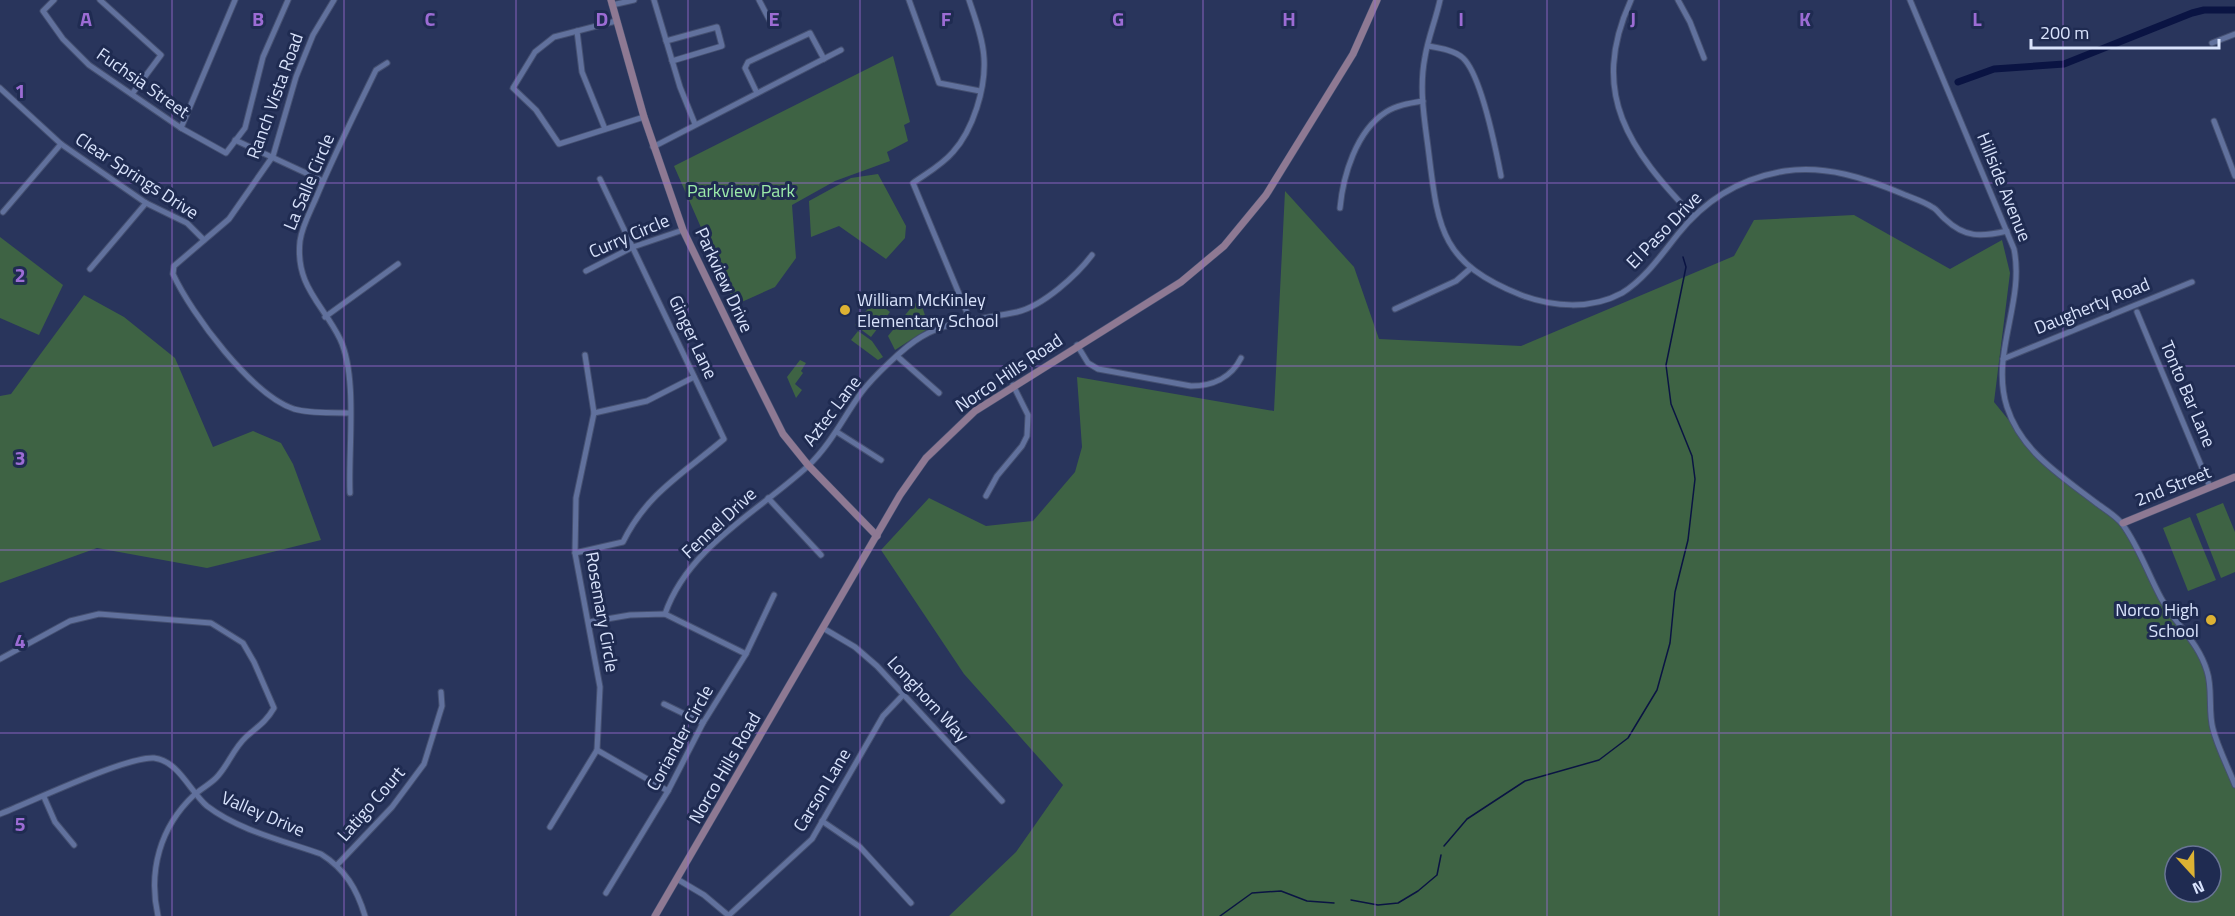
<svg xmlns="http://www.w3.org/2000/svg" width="2235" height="916" font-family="'Titillium Web',sans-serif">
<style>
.green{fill:#3e6344;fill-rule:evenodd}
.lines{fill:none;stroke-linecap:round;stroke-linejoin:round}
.stream{stroke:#0a1443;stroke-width:1.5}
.canal{stroke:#0a1443;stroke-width:7}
.street-casing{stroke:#455071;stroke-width:7}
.secondary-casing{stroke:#455071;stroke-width:8}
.street{stroke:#61719d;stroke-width:5}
.secondary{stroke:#8e7993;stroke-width:7}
.grid{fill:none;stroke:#9c6cd4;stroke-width:1.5;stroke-opacity:0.55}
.poi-dot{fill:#ddb233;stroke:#1f2b51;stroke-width:2}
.labels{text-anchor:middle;stroke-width:6;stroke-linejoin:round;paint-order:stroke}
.street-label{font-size:18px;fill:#d9e3fc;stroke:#1f2b51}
.park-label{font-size:18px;fill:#9beaa8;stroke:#1f2b51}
.poi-label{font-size:18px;fill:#d9e3fc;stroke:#1f2b51;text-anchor:start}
.grid-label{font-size:20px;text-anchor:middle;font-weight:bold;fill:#9c6cd4;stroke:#1f2b51;stroke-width:6;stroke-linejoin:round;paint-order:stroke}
</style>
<rect width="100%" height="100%" fill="#29355c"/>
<g class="green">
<polygon points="893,56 910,122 904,125 908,141 887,152 890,161 835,181 792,205 796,258 775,287 735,305 674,166"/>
<polygon points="878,174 906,226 905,238 886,259 839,226 811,237 809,201 851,178"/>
<path d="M 1285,191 L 1354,267 L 1379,339 L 1521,346 L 1734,256 L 1754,220 L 1854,215 L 1950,269 L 2002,240 L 2010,273 L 1994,402 L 2043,462 L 2123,523 L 2162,601 L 2190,636 L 2208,673 L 2213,729 L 2235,785 L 2235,916 L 949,916 L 1016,852 L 1063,785 L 964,674 L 881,550 L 929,498 L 986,526 L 1033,521 L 1075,472 L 1082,447 L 1077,377 L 1274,411 ZM 2175,856 L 2211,856 L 2211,892 L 2175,892 Z"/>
<polygon points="0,237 63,285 39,335 0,318"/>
<polygon points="84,295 124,317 175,358 213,447 253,431 281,443 293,464 321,540 207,568 97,548 0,583 0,396 11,394"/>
<polygon points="875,300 890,312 871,337 855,325"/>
<polygon points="915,303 922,306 929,328 895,350 888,336"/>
<polygon points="858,331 872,341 883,357 878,360 851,340"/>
<polygon points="800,360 806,363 801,371 803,373 795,384 802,390 796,398 787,377"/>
<polygon points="2223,503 2235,532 2235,572 2221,578 2196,514"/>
<polygon points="2190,517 2216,580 2188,591 2163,528"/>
</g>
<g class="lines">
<g class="stream">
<polyline points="1444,846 1467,819 1525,781 1599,760 1628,738 1657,690 1670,643 1675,592 1688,540 1695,479 1692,456 1671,404 1666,365 1686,267 1683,257"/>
<polyline points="1351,900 1378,905 1398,903 1418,891 1437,875 1441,855"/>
<polyline points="1220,916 1252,893 1281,891 1307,901 1334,903"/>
</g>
<polyline class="canal" points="1958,82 1994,69 2064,64 2192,13 2204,10 2235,10"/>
<g class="street-casing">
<g id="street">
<polyline points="54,0 43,11 63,39 89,65 181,128 226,153 245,128 263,57 288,0"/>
<polyline points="100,0 161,55 132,94"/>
<path d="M 334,0 L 313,35 L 296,77 L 273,156 L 229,219 L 174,266 L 173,274 C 192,315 252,395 294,409 C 311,414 332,412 349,413"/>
<polyline points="654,0 680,87 695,124"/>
<polyline points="759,0 771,23"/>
<polyline points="909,0 939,83 980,91"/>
<path d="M 969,0 C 975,18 983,39 984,58 C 986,88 973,130 953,152 C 942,165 927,173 913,183 L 970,320"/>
<path d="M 1440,0 C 1436,19 1428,38 1425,57 C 1419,87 1424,117 1428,147 C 1438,226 1438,262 1521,295 C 1553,307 1591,310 1622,293 C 1645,279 1662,254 1678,234 C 1705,200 1742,178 1785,171 C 1826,165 1865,178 1903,194 C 1912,198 1923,201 1932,207 C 1937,209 1940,215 1945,219 C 1965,238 1981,237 2007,231"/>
<path d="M 1631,0 C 1588,94 1630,150 1693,216"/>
<polyline points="1678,0 1690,22 1704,58"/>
<path d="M 1910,0 L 2014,249 C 2025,302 1990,354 2007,407 C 2021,451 2060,475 2095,502 C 2104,509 2117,516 2123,525 C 2139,547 2148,574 2161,598 C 2175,624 2198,641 2207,671 C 2213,689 2208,711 2213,729 C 2218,748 2228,767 2235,785"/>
<polyline points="612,5 634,0"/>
<polyline points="616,21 554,37 535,52 513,88 536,110 559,144 644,117"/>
<polyline points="577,31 582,72 605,129"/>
<polyline points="666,41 717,27 722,46 672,61"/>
<polyline points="2212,43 2235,34"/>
<path d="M 1428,46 C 1439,48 1454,50 1463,58 C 1481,75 1496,150 1501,176"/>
<polyline points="0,88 61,144 146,203 187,223 204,240"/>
<polyline points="757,93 745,68 748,62 810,33 824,59"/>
<polyline points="2214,121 2235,176"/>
<polyline points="181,128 235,0"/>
<polyline points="235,140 323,181"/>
<polyline points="653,147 841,50"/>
<path d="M 1340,208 C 1343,176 1356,131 1386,112 C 1397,105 1411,103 1423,101"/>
<polyline points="3,212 61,144"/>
<polyline points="90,269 146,203"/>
<polyline points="586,271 633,247 683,230"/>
<polyline points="1395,309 1456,281 1471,268"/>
<polyline points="2137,312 2210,487"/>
<polyline points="325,317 398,264"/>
<path d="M 1077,345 L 1088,363 L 1098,369 L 1191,386 C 1212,386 1231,378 1241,358"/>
<polyline points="898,357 939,393"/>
<polyline points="2003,359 2192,282"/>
<polyline points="594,413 647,401 694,377"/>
<polyline points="837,432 881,460"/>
<path d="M 350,493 C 348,450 358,377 340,339 C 323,304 295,286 300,241 C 302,226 310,212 316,198 C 334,155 355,113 376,70 L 387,63"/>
<polyline points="986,496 997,476 1022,446 1027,436 1028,415 1013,385"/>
<polyline points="768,498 821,555"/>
<path d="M 575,553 L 623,542 C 647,493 684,473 724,439 L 600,179"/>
<path d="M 665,614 C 688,547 758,512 808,466 C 831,444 843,418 861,393 C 873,377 904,347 921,337 C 949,320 986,319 1017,312 C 1043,306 1077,275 1092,255"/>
<polyline points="589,622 630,615 665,614 746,654"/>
<polyline points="823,628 855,647 877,666 1002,801"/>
<path d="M 0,659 L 70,621 L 99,614 L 211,623 L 243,643 L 254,662 L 274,708 C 266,722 257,727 246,737 C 233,749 228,766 216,778 C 210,784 201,789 194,795 C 160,827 148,871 158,916"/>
<polyline points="664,704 703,723"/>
<polyline points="597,750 668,791"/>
<polyline points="44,797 55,822 74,845"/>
<path d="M 0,814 C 31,802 127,756 154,758 C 179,761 190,792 207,806 C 238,830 284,841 321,854 C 345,869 357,889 365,916"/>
<polyline points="822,821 860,847 911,903"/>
<polyline points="550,827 597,750 600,687 575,553 576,498 594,413 585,355"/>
<polyline points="337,865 392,807 424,764 442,706 441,692"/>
<polyline points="677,879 704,895 729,916"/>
<polyline points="606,893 668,791 703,723 746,654 774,595"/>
<polyline points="728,916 812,839 883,716 903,695"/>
</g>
</g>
<g class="secondary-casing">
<g id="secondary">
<polyline points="611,0 644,117 683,230 745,358 783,434 808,465 877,536"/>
<polyline points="2123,523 2235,477"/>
<polyline points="655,916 900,495 926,458 975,411 1181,282 1224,246 1266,195 1353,54 1377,0"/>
</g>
</g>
<use href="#street" class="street"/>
<use href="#secondary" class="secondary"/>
</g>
<path class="grid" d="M 172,0 L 172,916M 344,0 L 344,916M 516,0 L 516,916M 688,0 L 688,916M 860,0 L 860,916M 1032,0 L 1032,916M 1203,0 L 1203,916M 1375,0 L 1375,916M 1547,0 L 1547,916M 1719,0 L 1719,916M 1891,0 L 1891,916M 2063,0 L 2063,916M 0,183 L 2235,183M 0,366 L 2235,366M 0,550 L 2235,550M 0,733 L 2235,733"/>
<g class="poi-dot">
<circle cx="845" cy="310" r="6"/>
<circle cx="2211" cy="620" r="6"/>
</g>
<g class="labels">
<g class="street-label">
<text transform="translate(143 83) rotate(35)" y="6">Fuchsia Street</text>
<text transform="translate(275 96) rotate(-70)" y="6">Ranch Vista Road</text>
<text transform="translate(137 176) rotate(33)" y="6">Clear Springs Drive</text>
<text transform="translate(309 182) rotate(-67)" y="6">La Salle Circle</text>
<text transform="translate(2004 187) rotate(68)" y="6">Hillside Avenue</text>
<text transform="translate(1664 230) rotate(-46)" y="6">El Paso Drive</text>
<text transform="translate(629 236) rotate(-23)" y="6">Curry Circle</text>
<text transform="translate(724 280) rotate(65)" y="6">Parkview Drive</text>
<text transform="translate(2092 306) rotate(-22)" y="6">Daugherty Road</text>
<text transform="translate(693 337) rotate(65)" y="6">Ginger Lane</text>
<text transform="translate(1009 373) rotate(-34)" y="6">Norco Hills Road</text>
<text transform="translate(2188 394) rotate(67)" y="6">Tonto Bar Lane</text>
<text transform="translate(832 411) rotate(-53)" y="6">Aztec Lane</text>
<text transform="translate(2173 486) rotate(-22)" y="6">2nd Street</text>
<text transform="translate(719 523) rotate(-43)" y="6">Fennel Drive</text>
<text transform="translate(602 612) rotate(80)" y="6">Rosemary Circle</text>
<text transform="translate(928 699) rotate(47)" y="6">Longhorn Way</text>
<text transform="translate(680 738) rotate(-61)" y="6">Coriander Circle</text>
<text transform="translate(725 768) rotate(-60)" y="6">Norco Hills Road</text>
<text transform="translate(822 790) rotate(-59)" y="6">Carson Lane</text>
<text transform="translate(371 804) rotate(-49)" y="6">Latigo Court</text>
<text transform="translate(263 814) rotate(23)" y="6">Valley Drive</text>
</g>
<g class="park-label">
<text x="741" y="197">Parkview Park</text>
</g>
<g class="poi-label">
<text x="857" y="306">William McKinley<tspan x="857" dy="21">Elementary School</tspan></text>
<text x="2199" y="616" text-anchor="end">Norco High<tspan x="2199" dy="21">School</tspan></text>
</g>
</g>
<g class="grid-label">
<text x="86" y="26">A</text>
<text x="258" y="26">B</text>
<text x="430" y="26">C</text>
<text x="602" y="26">D</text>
<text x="774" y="26">E</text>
<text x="946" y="26">F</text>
<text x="1118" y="26">G</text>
<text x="1289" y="26">H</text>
<text x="1461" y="26">I</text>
<text x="1633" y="26">J</text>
<text x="1805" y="26">K</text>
<text x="1977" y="26">L</text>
<text x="20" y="98">1</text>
<text x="20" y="282">2</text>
<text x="20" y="465">3</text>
<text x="20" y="648">4</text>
<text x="20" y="831">5</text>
</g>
<g transform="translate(2193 874) rotate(158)"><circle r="28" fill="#1f2b51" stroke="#697595" stroke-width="1.5"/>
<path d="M0-4.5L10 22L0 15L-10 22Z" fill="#ddb233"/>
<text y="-9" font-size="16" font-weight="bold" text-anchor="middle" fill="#d9e3fc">N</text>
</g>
<path d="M2031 39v9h188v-9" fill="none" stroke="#d9e3fc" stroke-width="3"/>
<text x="2040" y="39" font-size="18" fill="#d9e3fc" stroke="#1f2b51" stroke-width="4.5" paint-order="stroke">200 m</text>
</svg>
